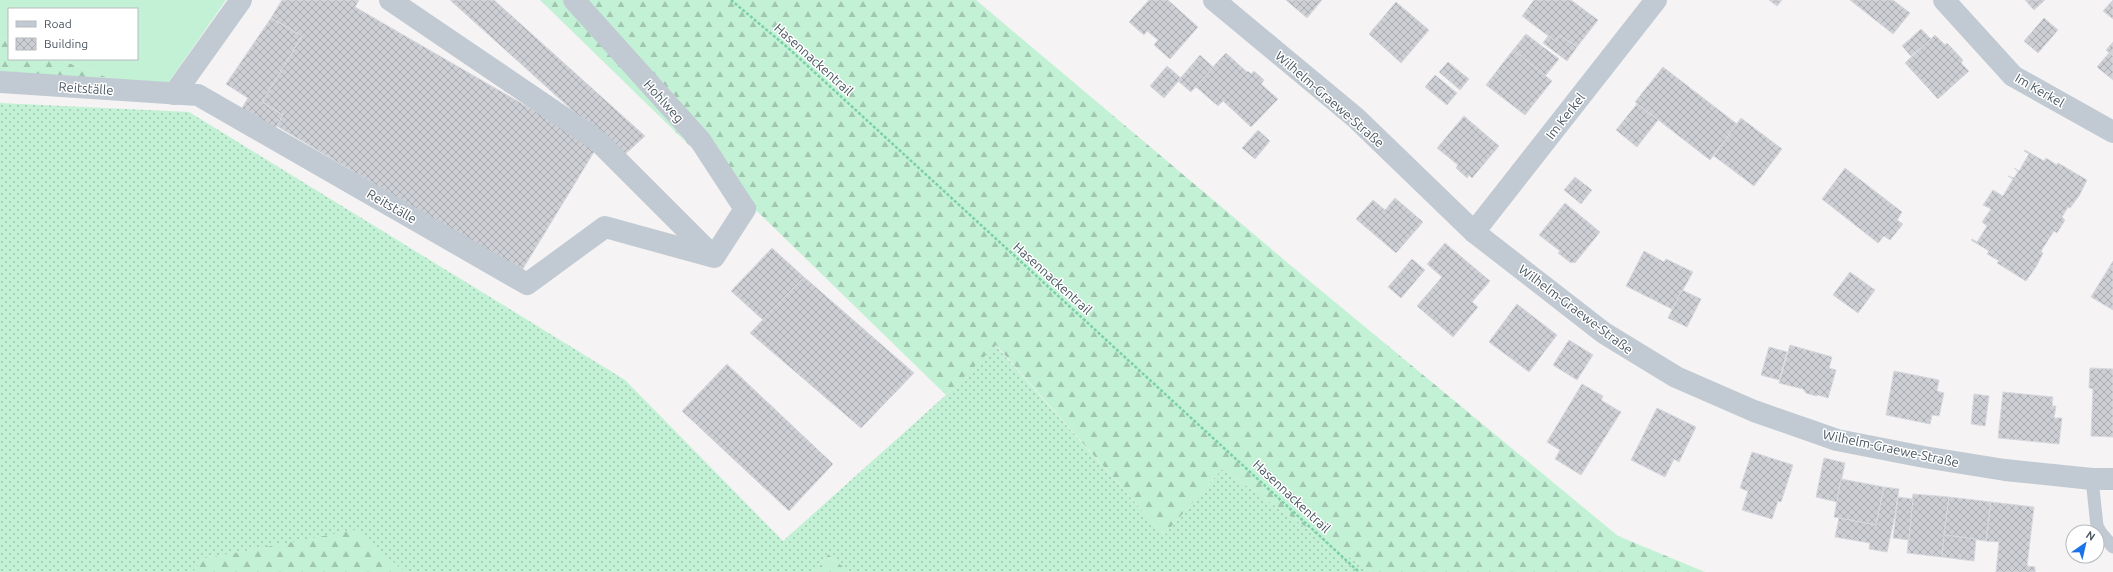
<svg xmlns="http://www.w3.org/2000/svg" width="2113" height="572" font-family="Ubuntu,sans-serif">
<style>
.grass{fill:url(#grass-dots)}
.forest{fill:url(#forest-firs)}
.garden{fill:#c3f1d5}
.building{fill:url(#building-cross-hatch);stroke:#d7d9de}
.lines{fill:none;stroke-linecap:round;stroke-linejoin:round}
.path{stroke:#7ad0a6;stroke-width:2.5;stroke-dasharray:3 2;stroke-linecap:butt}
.service{stroke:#c1cad2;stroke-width:13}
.minor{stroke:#c1cad2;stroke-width:22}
.labels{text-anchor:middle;stroke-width:3;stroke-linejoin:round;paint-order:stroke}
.street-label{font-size:13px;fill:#4a5661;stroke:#fff}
</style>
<defs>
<pattern id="grass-dots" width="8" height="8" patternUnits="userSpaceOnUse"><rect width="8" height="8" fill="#c3f1d5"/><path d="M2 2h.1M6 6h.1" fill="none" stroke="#a0c6b0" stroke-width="1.8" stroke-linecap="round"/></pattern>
<pattern id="forest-firs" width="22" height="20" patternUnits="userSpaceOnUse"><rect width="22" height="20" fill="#c3f1d5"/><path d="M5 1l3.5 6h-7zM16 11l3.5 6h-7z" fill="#a0c6b0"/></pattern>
<pattern id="building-cross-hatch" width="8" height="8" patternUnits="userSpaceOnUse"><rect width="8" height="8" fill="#cdcfd5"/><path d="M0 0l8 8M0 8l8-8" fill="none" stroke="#a8abb0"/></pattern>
</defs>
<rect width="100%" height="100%" fill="#f5f3f3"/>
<polygon class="grass" points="0,103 189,112 625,380 783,541 946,395 995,345 1164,535 1222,469 1371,572 849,572 828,554 816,572 405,572 355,531 203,559 193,572 0,572"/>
<g class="forest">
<polygon points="540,0 976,0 1295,269 1618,536 1705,572 1371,572 1222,469 1164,535 996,345 946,395"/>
<polygon points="0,37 9,41 9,59 58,59 112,79 0,72"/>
<polygon points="355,530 405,572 193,572 203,559"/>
<polygon points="828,554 849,572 816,572"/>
</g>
<polygon class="garden" points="0,0 226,0 168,83 112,79 58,59 137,59 137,9 9,9 9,41 0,37"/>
<g class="building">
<polygon points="282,0 359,0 355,7 597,147 521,272 277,126 283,115 262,102 302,36 271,18"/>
<polygon points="450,0 494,0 645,136 623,156"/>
<polygon points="1149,0 1168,0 1198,27 1170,59 1154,45 1158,40 1147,31 1144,35 1129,22"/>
<polygon points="1286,0 1322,0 1307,18"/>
<polygon points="1534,0 1571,0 1598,20 1577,47 1560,35 1555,41 1522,16"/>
<polygon points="1769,0 1782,0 1777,6"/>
<polygon points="1850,0 1893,0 1910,13 1893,34"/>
<polygon points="2025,0 2045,0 2034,10"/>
<polygon points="2113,0 2113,19 2103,11"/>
<polygon points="1396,2 1429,30 1401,63 1369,34"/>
<polygon points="271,18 302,36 262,102 283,115 275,129 242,108 248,98 226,84"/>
<polygon points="2044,18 2058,30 2038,53 2024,41"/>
<polygon points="1921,29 1931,39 1911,56 1902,46"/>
<polygon points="1526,34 1559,59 1545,76 1513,50"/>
<polygon points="1560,35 1577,47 1567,61 1543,43 1548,36 1555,41"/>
<polygon points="1935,35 1945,45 1947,43 1963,60 1961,63 1969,71 1938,99 1905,63"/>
<polygon points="2113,42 2113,56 2106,50"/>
<polygon points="1513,50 1552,81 1525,115 1486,85"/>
<polygon points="1226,53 1247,72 1248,71 1251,74 1254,71 1264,80 1261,84 1278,99 1251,127 1223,101 1218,106 1195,86"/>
<polygon points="2109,53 2113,56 2113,80 2097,67"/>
<polygon points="1200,55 1213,67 1191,92 1178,81"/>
<polygon points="1448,62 1469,79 1460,90 1439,72"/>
<polygon points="1167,66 1181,78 1164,98 1150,86"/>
<polygon points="1663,67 1737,124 1710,160 1635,102"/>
<polygon points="1435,75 1457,93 1447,105 1425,87"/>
<polygon points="1637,104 1658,120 1637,147 1616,130"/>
<polygon points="1464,116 1499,146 1472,178 1469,175 1467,178 1456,168 1458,165 1437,148"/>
<polygon points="1741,118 1782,149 1754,186 1714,156"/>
<polygon points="1258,130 1270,141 1255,159 1242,148"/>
<polygon points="2025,150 2044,161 2046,158 2057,165 2058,163 2087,180 2079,196 2070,208 2068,207 2062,217 2065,220 2057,233 2054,231 2041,251 2043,253 2036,267 2026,281 1997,263 1999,261 1987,254 1989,251 1971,240 1972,239 1977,242 1987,226 1982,222 1991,209 1983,205 1993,190 2003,196 2013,179 2008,176 2014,178 2018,172 2014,168 2019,171 2029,154 2024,151"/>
<polygon points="1845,168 1902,212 1897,220 1903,224 1890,240 1884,236 1878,243 1822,199"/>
<polygon points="1575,177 1592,190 1581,204 1564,190"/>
<polygon points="1395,198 1423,222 1396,253 1356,219 1373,200 1385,210"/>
<polygon points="1565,203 1600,232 1575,263 1573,262 1571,263 1558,253 1560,251 1539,235"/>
<polygon points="1445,243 1490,281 1472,302 1478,307 1453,337 1417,306 1442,277 1427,264"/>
<polygon points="772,248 804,277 763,320 731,291"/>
<polygon points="1644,251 1664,262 1666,259 1693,272 1672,309 1626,286"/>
<polygon points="1412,259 1425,270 1401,298 1388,287"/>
<polygon points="2113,261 2113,310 2091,297"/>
<polygon points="1850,272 1875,290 1858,313 1833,295"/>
<polygon points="804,277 914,373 861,428 750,333"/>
<polygon points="1682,290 1701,299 1687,327 1668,318"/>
<polygon points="1517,304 1557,335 1529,372 1489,342"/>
<polygon points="1569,340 1593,355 1577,380 1553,365"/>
<polygon points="1790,345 1832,357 1829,368 1836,370 1828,398 1818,395 1816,396 1806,393 1803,389 1779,383"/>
<polygon points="1769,347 1787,352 1779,380 1761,375"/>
<polygon points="727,364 833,464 789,511 682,411"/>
<polygon points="2090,368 2113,369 2113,437 2091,436 2093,389 2089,388"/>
<polygon points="1894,371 1939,380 1937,391 1944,393 1939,416 1932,415 1930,424 1886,415"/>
<polygon points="1582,384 1603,396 1601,400 1621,412 1581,475 1555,459 1560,450 1547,442"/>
<polygon points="2003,392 2053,397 2052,406 2056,406 2054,418 2062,418 2059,444 1998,438"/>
<polygon points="1974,394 1989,396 1985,426 1971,424"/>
<polygon points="1657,408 1696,427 1679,462 1674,459 1665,477 1631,460"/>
<polygon points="1752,452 1793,465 1781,502 1778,501 1772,519 1742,510 1748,491 1740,488"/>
<polygon points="1824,458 1845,463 1837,502 1816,497"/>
<polygon points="1841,479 1884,487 1876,525 1834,517"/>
<polygon points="1884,487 1899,489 1895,515 1887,552 1869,549 1870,543 1835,537 1839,518 1876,525"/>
<polygon points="1913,494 1949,497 1942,557 1907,553"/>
<polygon points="1898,497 1913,499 1909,540 1893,538"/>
<polygon points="1949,497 1991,502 1986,541 1944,535"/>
<polygon points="1991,502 2034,507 2027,566 2035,567 2035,572 1996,572 1999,542 1986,541"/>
<polygon points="1944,535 1976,539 1974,561 1942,557"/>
</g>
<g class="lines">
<polyline class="path" points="731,0 787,47 1359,572"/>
<polyline class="service" points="2092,479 2097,526 2101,533 2113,547"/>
<g class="minor">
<polyline points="390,0 598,141 713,256"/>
<polyline points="1214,0 1356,118 1474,232 1604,333 1676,377 1754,411 1837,440 1924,457 2005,470 2092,479 2113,479"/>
<polyline points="1944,0 2013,76 2113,132"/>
<polyline points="0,82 198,95 527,284 605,227 714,257 745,209 700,140 574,0"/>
<polyline points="174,94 241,0"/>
<polyline points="1474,232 1656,0"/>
</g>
</g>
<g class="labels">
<g class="street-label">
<text transform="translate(814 59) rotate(42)" y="5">Hasennackentrail</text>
<text transform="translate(86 88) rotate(4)" y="5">Reitställe</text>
<text transform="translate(2040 90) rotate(30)" y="5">Im Kerkel</text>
<text transform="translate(1330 99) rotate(41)" y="5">Wilhelm-Graewe-Straße</text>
<text transform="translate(664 101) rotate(48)" y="5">Hohlweg</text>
<text transform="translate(1565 116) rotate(-52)" y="5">Im Kerkel</text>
<text transform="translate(392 206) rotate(30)" y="5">Reitställe</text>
<text transform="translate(1053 278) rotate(42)" y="5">Hasennackentrail</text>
<text transform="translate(1576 309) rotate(37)" y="5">Wilhelm-Graewe-Straße</text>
<text transform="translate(1891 448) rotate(12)" y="5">Wilhelm-Graewe-Straße</text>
<text transform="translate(1292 496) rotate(43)" y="5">Hasennackentrail</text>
</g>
</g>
<rect x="8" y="8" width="130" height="52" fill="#ffffff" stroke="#b7bbc0"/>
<rect x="16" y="21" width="20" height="6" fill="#c1cad2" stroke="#b7bbc0"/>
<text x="44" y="28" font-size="12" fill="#4a5661">Road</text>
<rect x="16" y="38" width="20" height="12" fill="url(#building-cross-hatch)" stroke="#b7bbc0"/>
<text x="44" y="48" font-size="12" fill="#4a5661">Building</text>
<g transform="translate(2085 544) rotate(34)"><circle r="19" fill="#ffffff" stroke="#b7bbc0"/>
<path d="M0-3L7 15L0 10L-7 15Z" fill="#1a73e8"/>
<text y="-6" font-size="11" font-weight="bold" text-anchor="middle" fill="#4a5661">N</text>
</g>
</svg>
